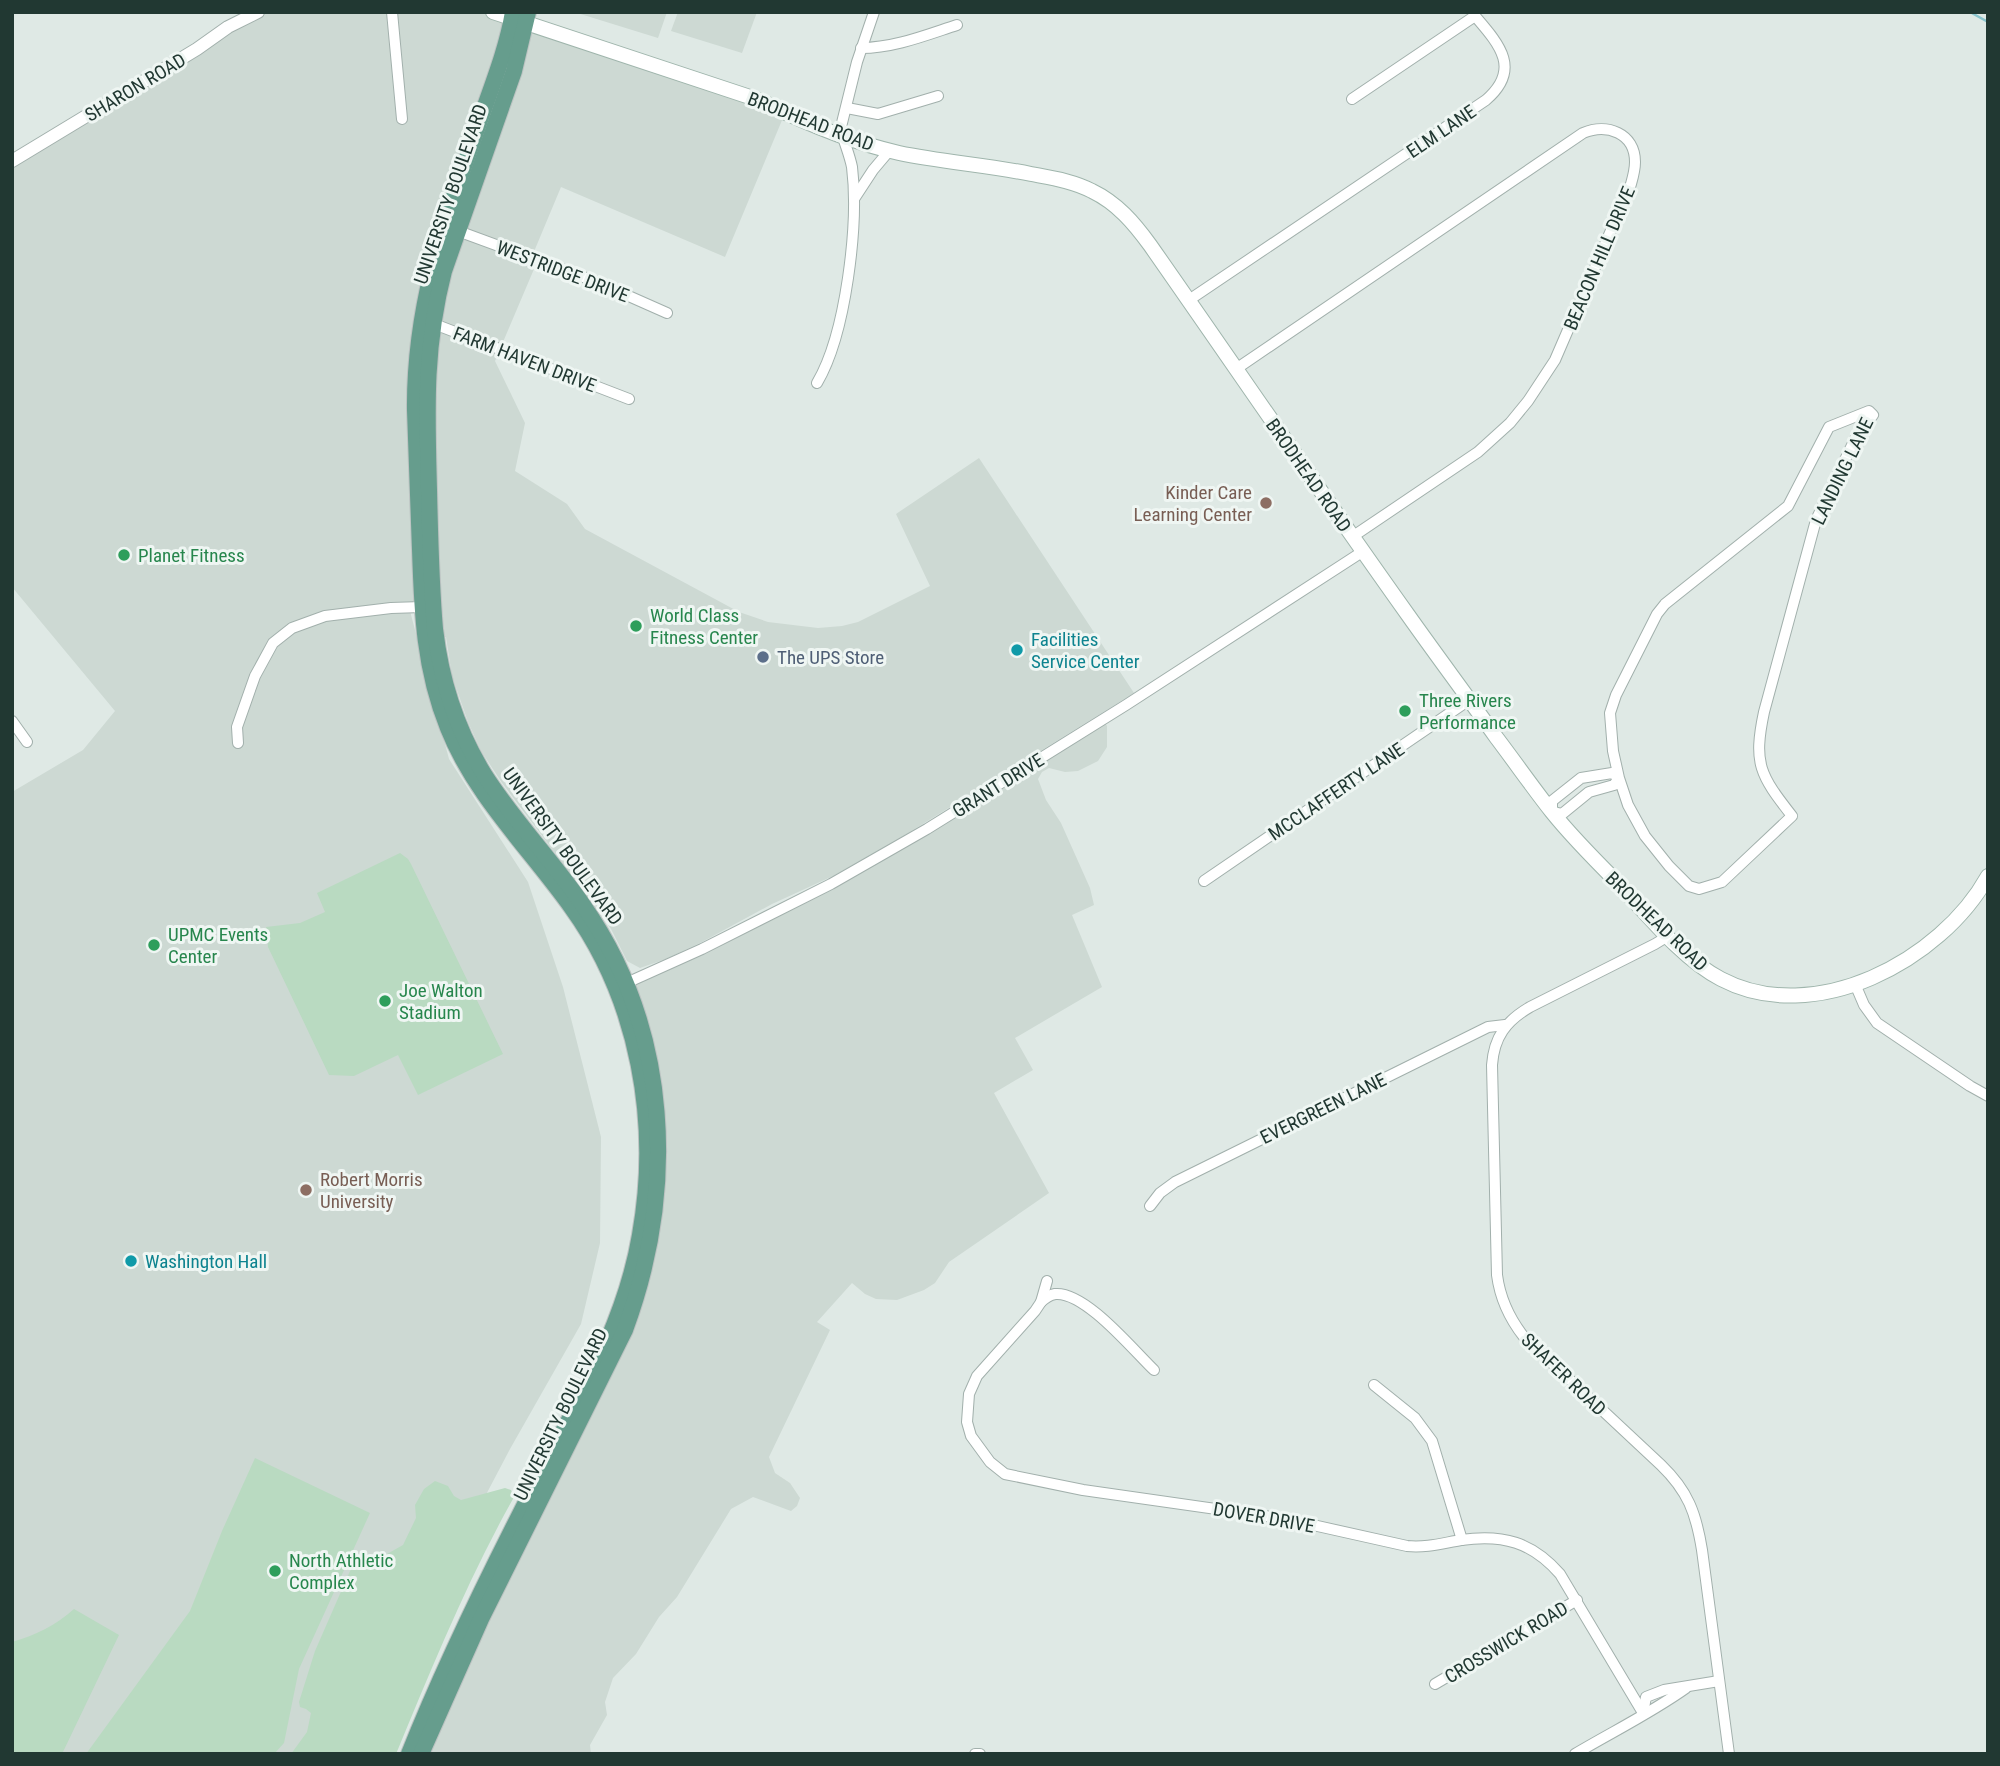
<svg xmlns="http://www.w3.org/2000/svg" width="2000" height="1766" font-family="'Roboto Condensed',sans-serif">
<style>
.built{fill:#cdd9d3}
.green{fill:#b9dac1}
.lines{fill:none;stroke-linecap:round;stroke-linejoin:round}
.stream{stroke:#89c4cc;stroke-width:2.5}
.minor-casing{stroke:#a2b0ac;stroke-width:12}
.tertiary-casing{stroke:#a2b0ac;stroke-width:14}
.secondary-casing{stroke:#9fb5ac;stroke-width:16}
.primary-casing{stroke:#bcc3c2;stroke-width:18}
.minor{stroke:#fff;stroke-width:10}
.tertiary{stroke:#fff;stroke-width:12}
.secondary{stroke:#fff;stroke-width:14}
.primary{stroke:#669d8d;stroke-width:16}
.education-dot{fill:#8d6e63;stroke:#eff6f3;stroke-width:2.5}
.leisure-dot{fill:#2e9e5b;stroke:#eff6f3;stroke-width:2.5}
.culture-dot{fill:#0f9aa8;stroke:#eff6f3;stroke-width:2.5}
.service-dot{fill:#5c6f8a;stroke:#eff6f3;stroke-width:2.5}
.labels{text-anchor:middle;stroke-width:6;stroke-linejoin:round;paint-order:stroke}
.street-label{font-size:19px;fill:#213832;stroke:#eff6f3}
.education-label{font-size:19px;fill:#785e54;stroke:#eff6f3;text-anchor:end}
.leisure-label{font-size:19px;fill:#27864d;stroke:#eff6f3;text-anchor:start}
.culture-label{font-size:19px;fill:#0d838f;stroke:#eff6f3;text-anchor:start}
.service-label{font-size:19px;fill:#4e5e75;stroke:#eff6f3;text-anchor:start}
</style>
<rect width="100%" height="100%" fill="#dfe9e5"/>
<g class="built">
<polygon points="258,12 493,12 785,113 725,257 561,187 533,254 534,269 495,361 525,423 515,471 567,504 585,529 739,612 768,622 818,628 842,626 858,622 930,586 896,514 979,458 1134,693 892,843 833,876 772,904 702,942 666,959 640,968 627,961 611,929 599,911 502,783 481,751 468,722 452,676 446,637 436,637 433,611 410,611 449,759 528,882 563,987 601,1137 600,1243 581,1324 510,1449 429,1603 302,1754 12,1754 12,792 83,750 115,711 12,587 12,161"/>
<polygon points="574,12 667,12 658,38"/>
<polygon points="678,12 757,12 742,53 671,31"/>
<polygon points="1103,720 1107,726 1107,747 1098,761 1078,771 1065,772 1049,768 1042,772 1038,779 1046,800 1061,823 1090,888 1094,905 1072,915 1102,987 1015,1038 1033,1070 994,1093 1049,1193 949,1262 935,1283 924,1290 897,1300 876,1299 865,1294 852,1283 817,1322 830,1330 769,1457 775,1473 790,1483 800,1498 797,1506 791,1511 753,1497 731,1509 677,1597 659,1617 636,1654 613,1678 605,1702 607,1715 590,1745 591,1754 421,1754 653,1229 626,983 831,884"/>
</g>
<g class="green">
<polygon points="400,853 408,859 411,864 503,1054 418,1095 398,1055 354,1076 329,1075 268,947 266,927 300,923 325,912 317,893"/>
<polygon points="255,1458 370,1513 299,1669 284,1743 274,1754 86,1754 190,1611 222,1531"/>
<path d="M 435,1481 L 448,1486 L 454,1496 L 461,1500 L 505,1488 L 511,1490 L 514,1497 C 468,1579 432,1667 396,1754 L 291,1754 L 307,1732 L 311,1713 L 306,1709 L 300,1707 L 299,1702 L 315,1651 L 350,1571 L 356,1564 L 362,1568 L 380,1555 L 387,1554 L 403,1545 L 416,1518 L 415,1505 L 424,1489 Z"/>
<path d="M 74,1609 L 119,1635 L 62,1754 L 12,1754 L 12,1642 C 36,1635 56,1625 74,1609 Z"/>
</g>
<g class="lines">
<polyline class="stream" points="1970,12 1988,22"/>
<g class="minor-casing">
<g id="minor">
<polyline points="392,12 402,119"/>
<path d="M 861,48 C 894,48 926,35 957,25"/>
<polyline points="847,108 878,114 938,96"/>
<polyline points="839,135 857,62 874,12"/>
<polyline points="854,199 873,170 889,151"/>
<polyline points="458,231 597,282 667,313"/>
<path d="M 1189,300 L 1486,100 C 1522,69 1499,44 1475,16 L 1352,99"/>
<polyline points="429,322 629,399"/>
<path d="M 1236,369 L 1583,133 C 1607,123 1635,133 1635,162 C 1635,170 1633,177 1631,184 L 1555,360 L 1528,401 L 1510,423 L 1478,452 L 1352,537"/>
<path d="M 817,383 C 846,334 859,224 852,167 C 850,157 846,147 843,137"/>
<polyline points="12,721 27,742"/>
<polyline points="238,743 237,727 255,676 273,643 292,628 325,616 391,608 422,607"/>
<path d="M 1619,778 L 1613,751 L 1610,713 L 1616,695 L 1657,614 L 1665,604 L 1788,506 L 1829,427 L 1869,411 L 1873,415 L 1855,439 L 1816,520 L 1764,712 C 1753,764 1760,775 1792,816 L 1722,882 L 1699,889 L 1689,886 L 1669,866 L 1645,836 L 1628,805 L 1619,778 L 1612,773 L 1581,778 L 1552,801 L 1552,812 L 1562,814 L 1589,792 L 1614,785 L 1619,778"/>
<polyline points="1204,881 1469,700"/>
<path d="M 1668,936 L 1655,944 L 1530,1007 C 1506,1021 1494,1037 1492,1065 L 1497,1275 C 1500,1298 1509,1318 1524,1337 L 1661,1465 C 1688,1491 1696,1513 1702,1550 L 1729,1754"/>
<polyline points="1855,984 1864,1005 1877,1023 1970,1086 1988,1096"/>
<polyline points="622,985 702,949 831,884 927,829 1126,705 1362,552"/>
<polyline points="1150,1206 1160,1193 1175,1182 1488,1027 1505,1025"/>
<path d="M 1047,1281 L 1041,1302 L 1035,1311 L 977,1376 L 969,1394 L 967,1422 L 971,1436 L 990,1462 L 1005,1474 L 1083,1490 L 1286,1519 L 1407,1546 C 1426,1548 1443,1543 1461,1540 C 1503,1534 1532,1542 1560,1574 L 1643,1713"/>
<path d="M 1041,1302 C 1045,1298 1050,1295 1055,1294 C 1085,1291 1133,1350 1154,1370"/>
<polyline points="1374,1385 1415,1418 1432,1441 1462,1540"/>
<polyline points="1435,1684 1577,1600"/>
<polyline points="1643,1713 1646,1697 1664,1690 1719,1681"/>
<polyline points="975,1754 980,1754"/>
<path d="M 1575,1754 C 1612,1732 1651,1713 1686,1688"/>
</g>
</g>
<g class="tertiary-casing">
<polyline id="tertiary" points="12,161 197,49 228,27 258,12"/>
</g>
<g class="secondary-casing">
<path id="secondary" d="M 493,12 L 759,100 C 803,122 850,142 899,153 C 942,162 987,165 1031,174 C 1052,178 1073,181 1092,191 C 1117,203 1134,223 1150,245 C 1236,368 1321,493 1408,615 C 1437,656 1467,696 1496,737 C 1515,762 1533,788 1552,812 C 1572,837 1594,859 1616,881 C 1646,913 1682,959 1721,979 C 1814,1028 1941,961 1988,876"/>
</g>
<g class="primary-casing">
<g id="primary">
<path d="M 409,1754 C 446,1661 490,1572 536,1483 C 577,1403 625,1325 640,1235 C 660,1123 639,1001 572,908 C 530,849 475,796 448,728 C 424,669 422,612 420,549 C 418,503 417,457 415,410 C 414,310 442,228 475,135 C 488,95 506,54 513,12"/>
<path d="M 421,1754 L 481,1619 L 625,1330 C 677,1189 671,1031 583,905 C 552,860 513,820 484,774 C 457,730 441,681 435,629 C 431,583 430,536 429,490 C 427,412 424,348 444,271 L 514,71 L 528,12"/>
</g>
</g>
<use href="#minor" class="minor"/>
<use href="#tertiary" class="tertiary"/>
<use href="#secondary" class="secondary"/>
<use href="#primary" class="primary"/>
</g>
<g class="education-dot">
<circle cx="1266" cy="503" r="7"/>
<circle cx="306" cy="1190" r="7"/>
</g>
<g class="leisure-dot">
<circle cx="124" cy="555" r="7"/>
<circle cx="636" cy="626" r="7"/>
<circle cx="1405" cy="711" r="7"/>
<circle cx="154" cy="945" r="7"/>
<circle cx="385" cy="1001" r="7"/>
<circle cx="275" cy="1571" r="7"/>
</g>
<g class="culture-dot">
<circle cx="1017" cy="650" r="7"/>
<circle cx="131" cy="1261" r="7"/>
</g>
<circle class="service-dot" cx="763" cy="657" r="7"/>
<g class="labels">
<g class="street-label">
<text transform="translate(135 87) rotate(-31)" y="7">SHARON ROAD</text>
<text transform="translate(811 121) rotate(21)" y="7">BRODHEAD ROAD</text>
<text transform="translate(1441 131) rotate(-34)" y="7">ELM LANE</text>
<text transform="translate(450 194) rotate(-71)" y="7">UNIVERSITY BOULEVARD</text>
<text transform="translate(1599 258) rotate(-67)" y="7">BEACON HILL DRIVE</text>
<text transform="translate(563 271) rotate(21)" y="7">WESTRIDGE DRIVE</text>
<text transform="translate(525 359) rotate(21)" y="7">FARM HAVEN DRIVE</text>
<text transform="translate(1842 471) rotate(-64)" y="7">LANDING LANE</text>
<text transform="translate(1309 475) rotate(55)" y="7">BRODHEAD ROAD</text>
<text transform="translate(998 785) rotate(-32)" y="7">GRANT DRIVE</text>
<text transform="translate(1336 791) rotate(-34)" y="7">MCCLAFFERTY LANE</text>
<text transform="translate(563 846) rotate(54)" y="7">UNIVERSITY BOULEVARD</text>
<text transform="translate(1657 921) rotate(44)" y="7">BRODHEAD ROAD</text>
<text transform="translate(1323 1108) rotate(-26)" y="7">EVERGREEN LANE</text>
<text transform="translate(1564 1374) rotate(44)" y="7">SHAFER ROAD</text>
<text transform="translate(560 1414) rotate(-64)" y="7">UNIVERSITY BOULEVARD</text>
<text transform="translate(1264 1517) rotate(10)" y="7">DOVER DRIVE</text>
<text transform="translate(1506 1642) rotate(-31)" y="7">CROSSWICK ROAD</text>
</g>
<g class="education-label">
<text x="1252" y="499">Kinder Care<tspan x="1252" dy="22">Learning Center</tspan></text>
<text x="320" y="1186" text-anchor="start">Robert Morris<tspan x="320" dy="22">University</tspan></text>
</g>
<g class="leisure-label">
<text x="138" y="562">Planet Fitness</text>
<text x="650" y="622">World Class<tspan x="650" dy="22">Fitness Center</tspan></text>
<text x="1419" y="707">Three Rivers<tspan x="1419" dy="22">Performance</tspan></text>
<text x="168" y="941">UPMC Events<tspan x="168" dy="22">Center</tspan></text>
<text x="399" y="997">Joe Walton<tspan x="399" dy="22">Stadium</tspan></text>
<text x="289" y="1567">North Athletic<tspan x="289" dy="22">Complex</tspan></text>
</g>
<g class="culture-label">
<text x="1031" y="646">Facilities<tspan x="1031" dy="22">Service Center</tspan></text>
<text x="145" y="1268">Washington Hall</text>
</g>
<g class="service-label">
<text x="777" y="664">The UPS Store</text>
</g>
</g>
<rect width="2000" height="1766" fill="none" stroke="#213832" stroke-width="28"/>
</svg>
